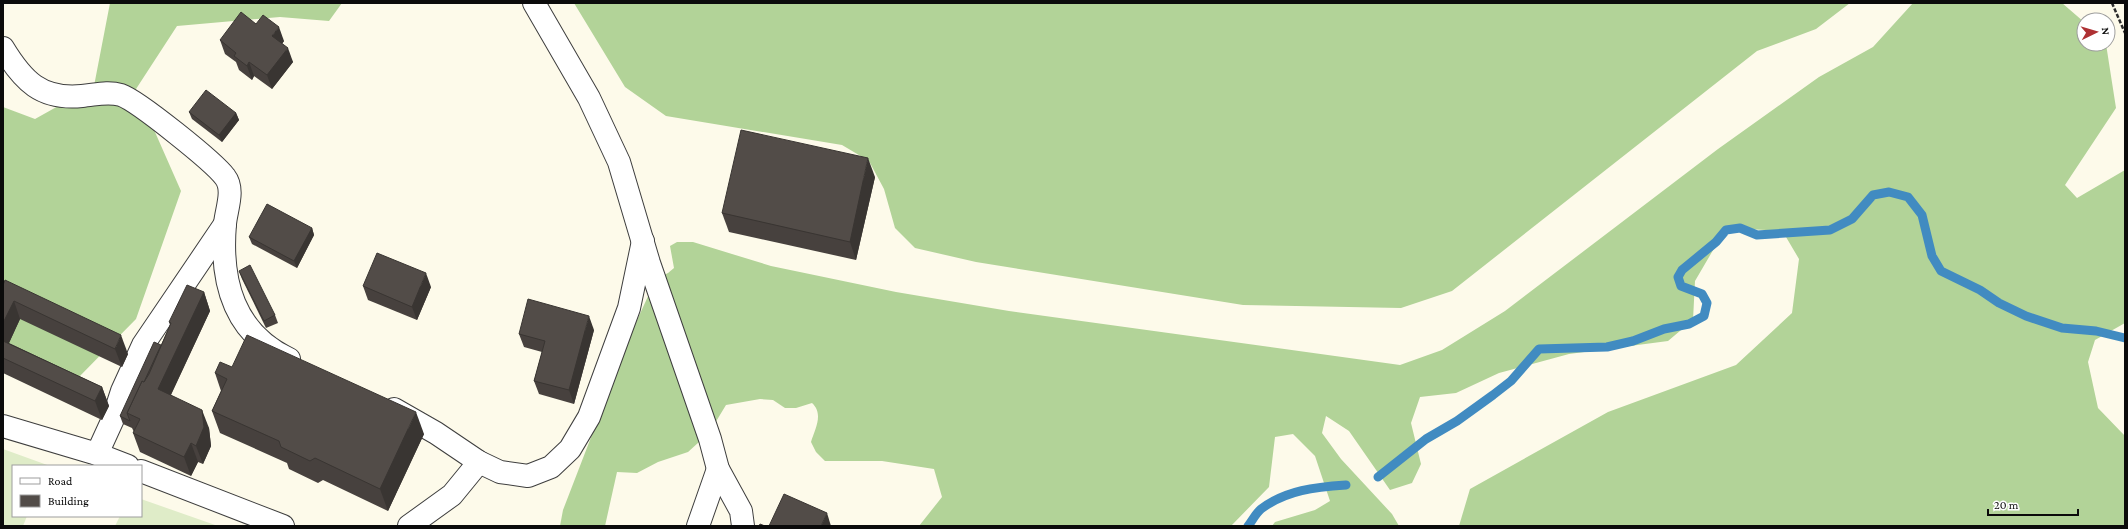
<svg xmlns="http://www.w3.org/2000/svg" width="2128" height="529" font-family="'Crimson Pro',serif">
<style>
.forest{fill:#b2d398}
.pitch{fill:#dfecc8}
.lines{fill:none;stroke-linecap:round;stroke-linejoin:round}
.stream{stroke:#418bc1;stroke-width:9}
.minor-casing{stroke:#3e3e3e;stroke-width:24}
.path{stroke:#2d2d2d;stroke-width:2.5;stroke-dasharray:4 2;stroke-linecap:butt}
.minor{stroke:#fff;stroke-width:22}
.wall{fill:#47413e}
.shaded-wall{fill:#393532}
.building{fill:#524c48;stroke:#393532}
</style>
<rect width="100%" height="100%" fill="#fdfaea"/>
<g class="forest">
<polygon points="110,3 342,3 329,21 280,17 177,26 136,89 181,191 136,319 76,380 3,357 3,107 35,119 94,86"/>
<polygon points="574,3 1850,3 1816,29 1757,51 1452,291 1401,308 1243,305 976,262 915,248 895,228 884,189 869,161 842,145 666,116 625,87"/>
<path d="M 1913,3 L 2062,3 L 2084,22 L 2084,44 L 2106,44 L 2116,108 L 2065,185 L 2077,198 L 2125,170 L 2125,323 L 2095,340 L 2088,362 L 2098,408 L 2125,436 L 2125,526 L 1459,526 L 1470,489 L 1608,412 L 1736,365 L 1792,313 L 1799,259 L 1786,237 L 1766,230 L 1726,228 L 1695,281 L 1693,320 L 1668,341 L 1569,354 L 1499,373 L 1456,393 L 1420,397 L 1411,423 L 1421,464 L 1412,483 L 1390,490 L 1349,431 L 1326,416 L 1322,433 L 1341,459 L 1392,514 L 1399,526 L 1272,526 L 1275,522 L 1315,510 L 1330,501 L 1315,456 L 1293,434 L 1275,437 L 1269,487 L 1231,526 L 919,526 L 942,497 L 934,469 L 882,461 L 825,461 L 816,452 L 811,442 C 815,429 824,414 812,403 L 796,408 L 785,408 L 773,400 L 760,399 L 726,405 L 709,433 L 688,452 L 658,462 L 637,473 L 617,472 L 605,526 L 560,526 L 563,510 L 632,331 L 656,279 L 668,273 L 674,268 L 670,246 L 677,242 L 693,242 L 771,266 L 896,292 L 1009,311 L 1400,365 L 1442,350 L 1505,311 L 1718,149 L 1819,77 L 1873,47 Z"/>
</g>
<g class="pitch">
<polygon points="3,449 50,466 13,466 13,516 27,516 23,526 3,526"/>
<polygon points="141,499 218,526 115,526 120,516 141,516"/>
</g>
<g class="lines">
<g class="stream">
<polyline points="1378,477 1426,439 1457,421 1493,395 1511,381 1539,349 1607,347 1633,341 1664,329 1689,324 1704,316 1707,303 1702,294 1681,286 1678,277 1682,270 1716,242 1726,230 1740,228 1757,235 1830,230 1852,219 1873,195 1889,192 1908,197 1922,215 1932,256 1941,271 1980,290 1999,303 2026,316 2062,328 2096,331 2125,338"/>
<path d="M 1248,526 C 1252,521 1256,513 1261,509 C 1286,490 1316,487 1346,485"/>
</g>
<g class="minor-casing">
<g id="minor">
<polyline points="534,3 589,98 619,162 649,263 710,439 718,469 741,511 743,526"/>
<path d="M 3,48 C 23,81 41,100 82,96 C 95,95 107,91 121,95 C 138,101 214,162 225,177 C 235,190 226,210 225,224 C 220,282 234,333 289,359"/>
<polyline points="394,409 436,433 479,462 500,472 528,476 551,467 570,449 589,417 629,308 643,241"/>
<polyline points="3,426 97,454 128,466"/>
<polyline points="97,454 113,419 122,391 143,345 225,224"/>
<polyline points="141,471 283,526"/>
<polyline points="409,526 452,495 479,462"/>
<polyline points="698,526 718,469"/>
</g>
</g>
<polyline class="path" points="2112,3 2125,33"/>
<use href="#minor" class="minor"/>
</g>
<g class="wall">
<polygon points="256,24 284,41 282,44 293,62 272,89 254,76 252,80 239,70 236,62 225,54 220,40"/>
<polygon points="189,112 236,113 239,120 222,142 192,119"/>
<polygon points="875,177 856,260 729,232 722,213"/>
<polygon points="312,228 314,235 297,268 252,244 249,237"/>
<polygon points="239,271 275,315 278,323 266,328 242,279"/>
<polygon points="3,285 128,354 122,367 20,319 9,343 102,387 109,406 102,420 3,373"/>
<polygon points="363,286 431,287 417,320 368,300"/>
<polygon points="204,292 210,311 171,395 209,428 211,446 203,464 198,462 191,476 140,452 133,433 134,432 132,428 123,424 120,416 161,345 170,325 169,322"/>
<polygon points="594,330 574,404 539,394 534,381 542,352 524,347 519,334"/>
<polygon points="232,367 424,434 388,511 323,480 318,483 289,469 287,463 220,433 212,411 221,391 215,373"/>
</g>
<g class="shaded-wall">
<polygon points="279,27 284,41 277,50 272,36"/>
<polygon points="288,48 293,62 272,89 267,75"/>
<polygon points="249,62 254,76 252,80 247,66"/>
<polygon points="236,113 239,120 222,142 219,135"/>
<polygon points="868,158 875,177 856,260 850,242"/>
<polygon points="312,228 314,235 297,268 294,261"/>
<polygon points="426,273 431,287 417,320 412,307"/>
<polygon points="204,292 210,311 165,407 158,389"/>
<polygon points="14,301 20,319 3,356 3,323"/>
<polygon points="589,316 594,330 574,404 569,390"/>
<polygon points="121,335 128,354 122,367 115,349"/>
<polygon points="102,387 109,406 102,420 95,401"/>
<polygon points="202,410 209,428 211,446 203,464 196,446"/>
<polygon points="416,412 424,434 388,511 380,489"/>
<polygon points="191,443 198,462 191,476 184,457"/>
<polygon points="827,513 831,526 821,526"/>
</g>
<g class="building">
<polygon points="241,12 256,24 263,15 279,27 272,36 288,48 267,75 249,62 247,66 234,56 236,53 220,40"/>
<polygon points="206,90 236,113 219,135 189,112"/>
<polygon points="741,130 868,158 850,242 722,213"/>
<polygon points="267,204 312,228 294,261 249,237"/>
<polygon points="377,253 426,273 412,307 363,286"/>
<polygon points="250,265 275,315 264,321 239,271"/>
<polygon points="5,280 121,335 115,349 14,301 3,323 3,285"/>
<polygon points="187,285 204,292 158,389 202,410 204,427 196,446 191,443 184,457 133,433 140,419 127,413 142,381 144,382 149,374 171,323 169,322"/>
<polygon points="528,299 589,316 569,390 534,381 545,341 519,334"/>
<polygon points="247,335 416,412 380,489 315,458 310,461 281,447 279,441 212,411 227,379 215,373 220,362 232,367"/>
<polygon points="3,341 102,387 95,401 3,358"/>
<polygon points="154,342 161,345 144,382 142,381 127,413 130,421 120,416"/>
<polygon points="784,494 827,513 821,526 769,526"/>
<polygon points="760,524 765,526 759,526"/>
</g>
<rect width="2128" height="529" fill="none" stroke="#0b0b0b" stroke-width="8"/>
<rect x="12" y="465" width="130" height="52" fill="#ffffff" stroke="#9d9d9d"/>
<rect x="20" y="478" width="20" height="6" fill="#ffffff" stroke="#9d9d9d"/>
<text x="48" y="485" font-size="12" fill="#0b0b0b">Road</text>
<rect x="20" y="495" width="20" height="12" fill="#524c48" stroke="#9d9d9d"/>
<text x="48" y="505" font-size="12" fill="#0b0b0b">Building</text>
<g transform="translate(2096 32) rotate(85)"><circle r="19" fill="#ffffff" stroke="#9d9d9d"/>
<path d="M0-3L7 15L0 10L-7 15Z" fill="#ae3033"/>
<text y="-6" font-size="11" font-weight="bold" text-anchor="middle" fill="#0b0b0b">N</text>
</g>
<path d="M1988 509v6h90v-6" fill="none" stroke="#0b0b0b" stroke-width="2"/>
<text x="1994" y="509" font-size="12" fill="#0b0b0b" stroke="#ffffff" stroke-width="3" paint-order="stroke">20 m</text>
</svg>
